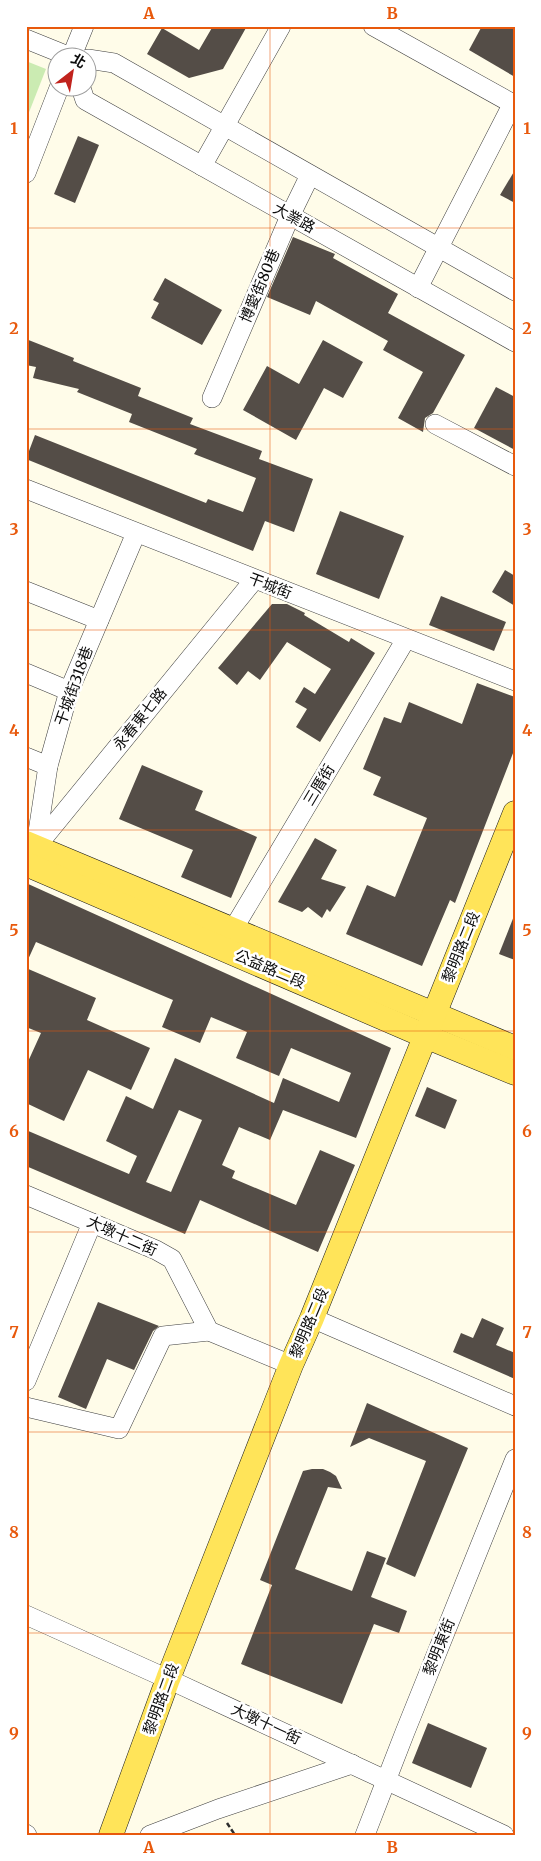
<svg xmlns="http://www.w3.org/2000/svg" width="541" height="1861" font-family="Merriweather,'Noto Sans TC',serif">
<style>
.green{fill:#cbebb2}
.building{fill:#544d47;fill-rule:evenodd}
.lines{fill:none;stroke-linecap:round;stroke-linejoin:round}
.minor-casing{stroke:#3e3e3e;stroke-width:20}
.major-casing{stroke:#1c1c1c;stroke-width:25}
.path{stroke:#2d2d2d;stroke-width:2.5;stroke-dasharray:5 2.5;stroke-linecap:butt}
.minor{stroke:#fff;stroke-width:19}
.major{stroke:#ffe459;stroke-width:24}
.grid{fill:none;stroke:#e8590c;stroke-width:1;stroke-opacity:0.55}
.labels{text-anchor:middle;stroke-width:5;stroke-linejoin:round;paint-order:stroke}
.street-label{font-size:15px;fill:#0b0b0b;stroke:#fff}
.neatline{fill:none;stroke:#e8590c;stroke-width:2}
.grid-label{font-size:16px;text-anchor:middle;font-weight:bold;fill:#e8590c}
</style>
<rect width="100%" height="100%" fill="#fffce9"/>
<polygon class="green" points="26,61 46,69 26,120"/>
<g class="building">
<polygon points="213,26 247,26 223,69 189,78 147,54 162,28 199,50"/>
<polygon points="482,26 515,26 515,77 469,50"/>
<polygon points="78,136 99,145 75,203 54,194"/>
<polygon points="515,170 515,203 500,195"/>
<polygon points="293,237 335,254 333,258 398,294 388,313 465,355 433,413 425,418 423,432 398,418 423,372 383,350 388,341 316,301 310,315 267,297"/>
<polygon points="165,278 222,310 202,345 151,318 159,303 153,300"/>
<polygon points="26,339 74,358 73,361 141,388 138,396 193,418 190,424 262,451 259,459 313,479 294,532 265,521 253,551 26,459 35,435 206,503 208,499 243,512 256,478 194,454 197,449 129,422 132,414 77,392 79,389 33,378 36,367 26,365"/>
<polygon points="323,340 363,362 343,398 324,388 296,440 243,410 267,366 299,384"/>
<polygon points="496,387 515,397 515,450 474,428"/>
<polygon points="340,511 404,536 379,599 316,574"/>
<polygon points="505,570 515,576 515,606 492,592"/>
<polygon points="441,596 506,622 494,651 429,625"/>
<polygon points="272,604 287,604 305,613 304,615 349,642 351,638 375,653 320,742 296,727 307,709 295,702 304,687 315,694 331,669 287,642 260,680 248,671 237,685 218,668"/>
<polygon points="477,683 515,697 515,748 455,903 450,900 422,966 346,934 367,885 395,897 427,818 373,795 381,777 363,769 384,717 401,723 409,702 462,724"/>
<polygon points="142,765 203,791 195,810 257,837 231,898 181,877 193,850 119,819"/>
<polygon points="315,838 337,850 321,879 346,887 330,912 327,909 322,918 308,907 302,912 278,902"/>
<path d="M 26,883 L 391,1048 L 356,1138 L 283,1110 L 270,1140 L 239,1127 L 222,1165 L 235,1171 L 232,1178 L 296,1205 L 320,1150 L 355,1165 L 318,1252 L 200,1200 L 185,1234 L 26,1166 L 26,1130 L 129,1174 L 137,1156 L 106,1141 L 126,1096 L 153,1109 L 175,1058 L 274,1103 L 283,1078 L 339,1102 L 351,1073 L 291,1048 L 279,1076 L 236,1058 L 247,1032 L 211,1017 L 200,1043 L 162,1027 L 173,1000 L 36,942 L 26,964 ZM 179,1110 L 202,1120 L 171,1192 L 146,1182 Z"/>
<polygon points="514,916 515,916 515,960 499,954"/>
<polygon points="26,968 96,998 87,1020 150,1048 131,1090 88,1070 64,1121 26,1103 26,1066 41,1033 26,1027"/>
<polygon points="427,1087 457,1100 445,1129 415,1116"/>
<polygon points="98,1302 159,1326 153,1331 134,1370 107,1359 86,1409 58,1397"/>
<polygon points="482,1318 504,1328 496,1345 515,1353 515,1379 453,1352 461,1333 473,1338"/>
<polygon points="367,1403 468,1448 415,1577 386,1564 426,1461 369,1438 350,1447"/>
<polygon points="312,1469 323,1469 330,1472 336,1476 342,1489 328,1487 295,1569 352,1591 367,1551 386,1558 371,1597 407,1611 399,1633 374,1624 342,1704 241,1664 272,1585 260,1580 303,1471"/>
<polygon points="428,1723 487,1748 471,1788 412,1763"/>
</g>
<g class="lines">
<g class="minor-casing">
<g id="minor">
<polyline points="373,26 515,105"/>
<polyline points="26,39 73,58"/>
<polyline points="71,58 84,26"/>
<polyline points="88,59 114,63 515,291"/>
<polyline points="81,88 85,100 515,342"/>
<polyline points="202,166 281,26"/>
<polyline points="26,173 59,88"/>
<polyline points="418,288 513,103"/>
<polyline points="212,398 290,216 310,175"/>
<polyline points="435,424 515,466"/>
<polyline points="26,489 515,681"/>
<polyline points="26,591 99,620"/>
<polyline points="26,673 69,691"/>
<polyline points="26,757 48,766"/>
<polyline points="36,845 48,766 69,691 136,533"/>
<polyline points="27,858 254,580"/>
<polyline points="232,931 406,639"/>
<polyline points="26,1195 156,1250 172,1259 209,1331 291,1365"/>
<polyline points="312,1318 515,1406"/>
<polyline points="26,1381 92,1223"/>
<polyline points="26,1407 119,1429 163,1336 209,1331"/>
<polyline points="26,1615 168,1679 504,1835"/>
<polyline points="26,1834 27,1835"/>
<polyline points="150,1835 218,1809 352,1764"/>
<polyline points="365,1835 405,1732 515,1459"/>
</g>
</g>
<g class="major-casing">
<g id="major">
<polyline points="26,843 515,1048"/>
<polyline points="26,864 425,1036 515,1073"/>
<polyline points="111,1835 168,1679 291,1365 312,1318 515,813"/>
</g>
</g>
<polyline class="path" points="227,1823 235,1835"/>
<use href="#minor" class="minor"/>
<use href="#major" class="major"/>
</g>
<path class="grid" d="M 270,26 L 270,1835M 26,228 L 515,228M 26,429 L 515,429M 26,630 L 515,630M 26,830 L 515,830M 26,1031 L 515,1031M 26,1232 L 515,1232M 26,1432 L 515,1432M 26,1633 L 515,1633"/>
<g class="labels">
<g class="street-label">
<text transform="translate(294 218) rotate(29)" y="5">大業路</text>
<text transform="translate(260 286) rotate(-67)" y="5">博愛街80巷</text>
<text transform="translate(270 586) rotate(21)" y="5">干城街</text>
<text transform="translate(74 686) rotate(-70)" y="5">干城街318巷</text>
<text transform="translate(140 719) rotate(-51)" y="5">永春東七路</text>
<text transform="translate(319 785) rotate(-59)" y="5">三厝街</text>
<text transform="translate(461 947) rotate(-68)" y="5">黎明路二段</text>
<text transform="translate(270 969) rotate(23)" y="5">公益路二段</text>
<text transform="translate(122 1236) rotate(24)" y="5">大墩十二街</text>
<text transform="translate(309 1323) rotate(-67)" y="5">黎明路二段</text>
<text transform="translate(439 1647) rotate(-68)" y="5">黎明東街</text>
<text transform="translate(161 1699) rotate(-70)" y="5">黎明路二段</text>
<text transform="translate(266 1724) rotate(25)" y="5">大墩十一街</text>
</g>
</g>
<rect width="541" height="1861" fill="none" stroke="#ffffff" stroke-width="55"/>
<g transform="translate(72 72) rotate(31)"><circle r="24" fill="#ffffff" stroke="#9d9d9d"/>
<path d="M0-4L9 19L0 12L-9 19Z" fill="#c1231d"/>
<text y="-8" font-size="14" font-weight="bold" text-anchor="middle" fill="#0b0b0b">北</text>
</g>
<rect x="28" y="28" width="486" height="1806" class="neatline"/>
<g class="grid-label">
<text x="149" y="19">A</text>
<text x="392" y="19">B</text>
<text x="14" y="134">1</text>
<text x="527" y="134">1</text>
<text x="14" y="334">2</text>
<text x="527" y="334">2</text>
<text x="14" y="535">3</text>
<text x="527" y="535">3</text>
<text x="14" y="736">4</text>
<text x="527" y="736">4</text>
<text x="14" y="936">5</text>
<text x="527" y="936">5</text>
<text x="14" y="1137">6</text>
<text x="527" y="1137">6</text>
<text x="14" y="1338">7</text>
<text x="527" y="1338">7</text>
<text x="14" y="1538">8</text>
<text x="527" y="1538">8</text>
<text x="14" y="1739">9</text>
<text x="527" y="1739">9</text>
<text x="149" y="1853">A</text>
<text x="392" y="1853">B</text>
</g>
</svg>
